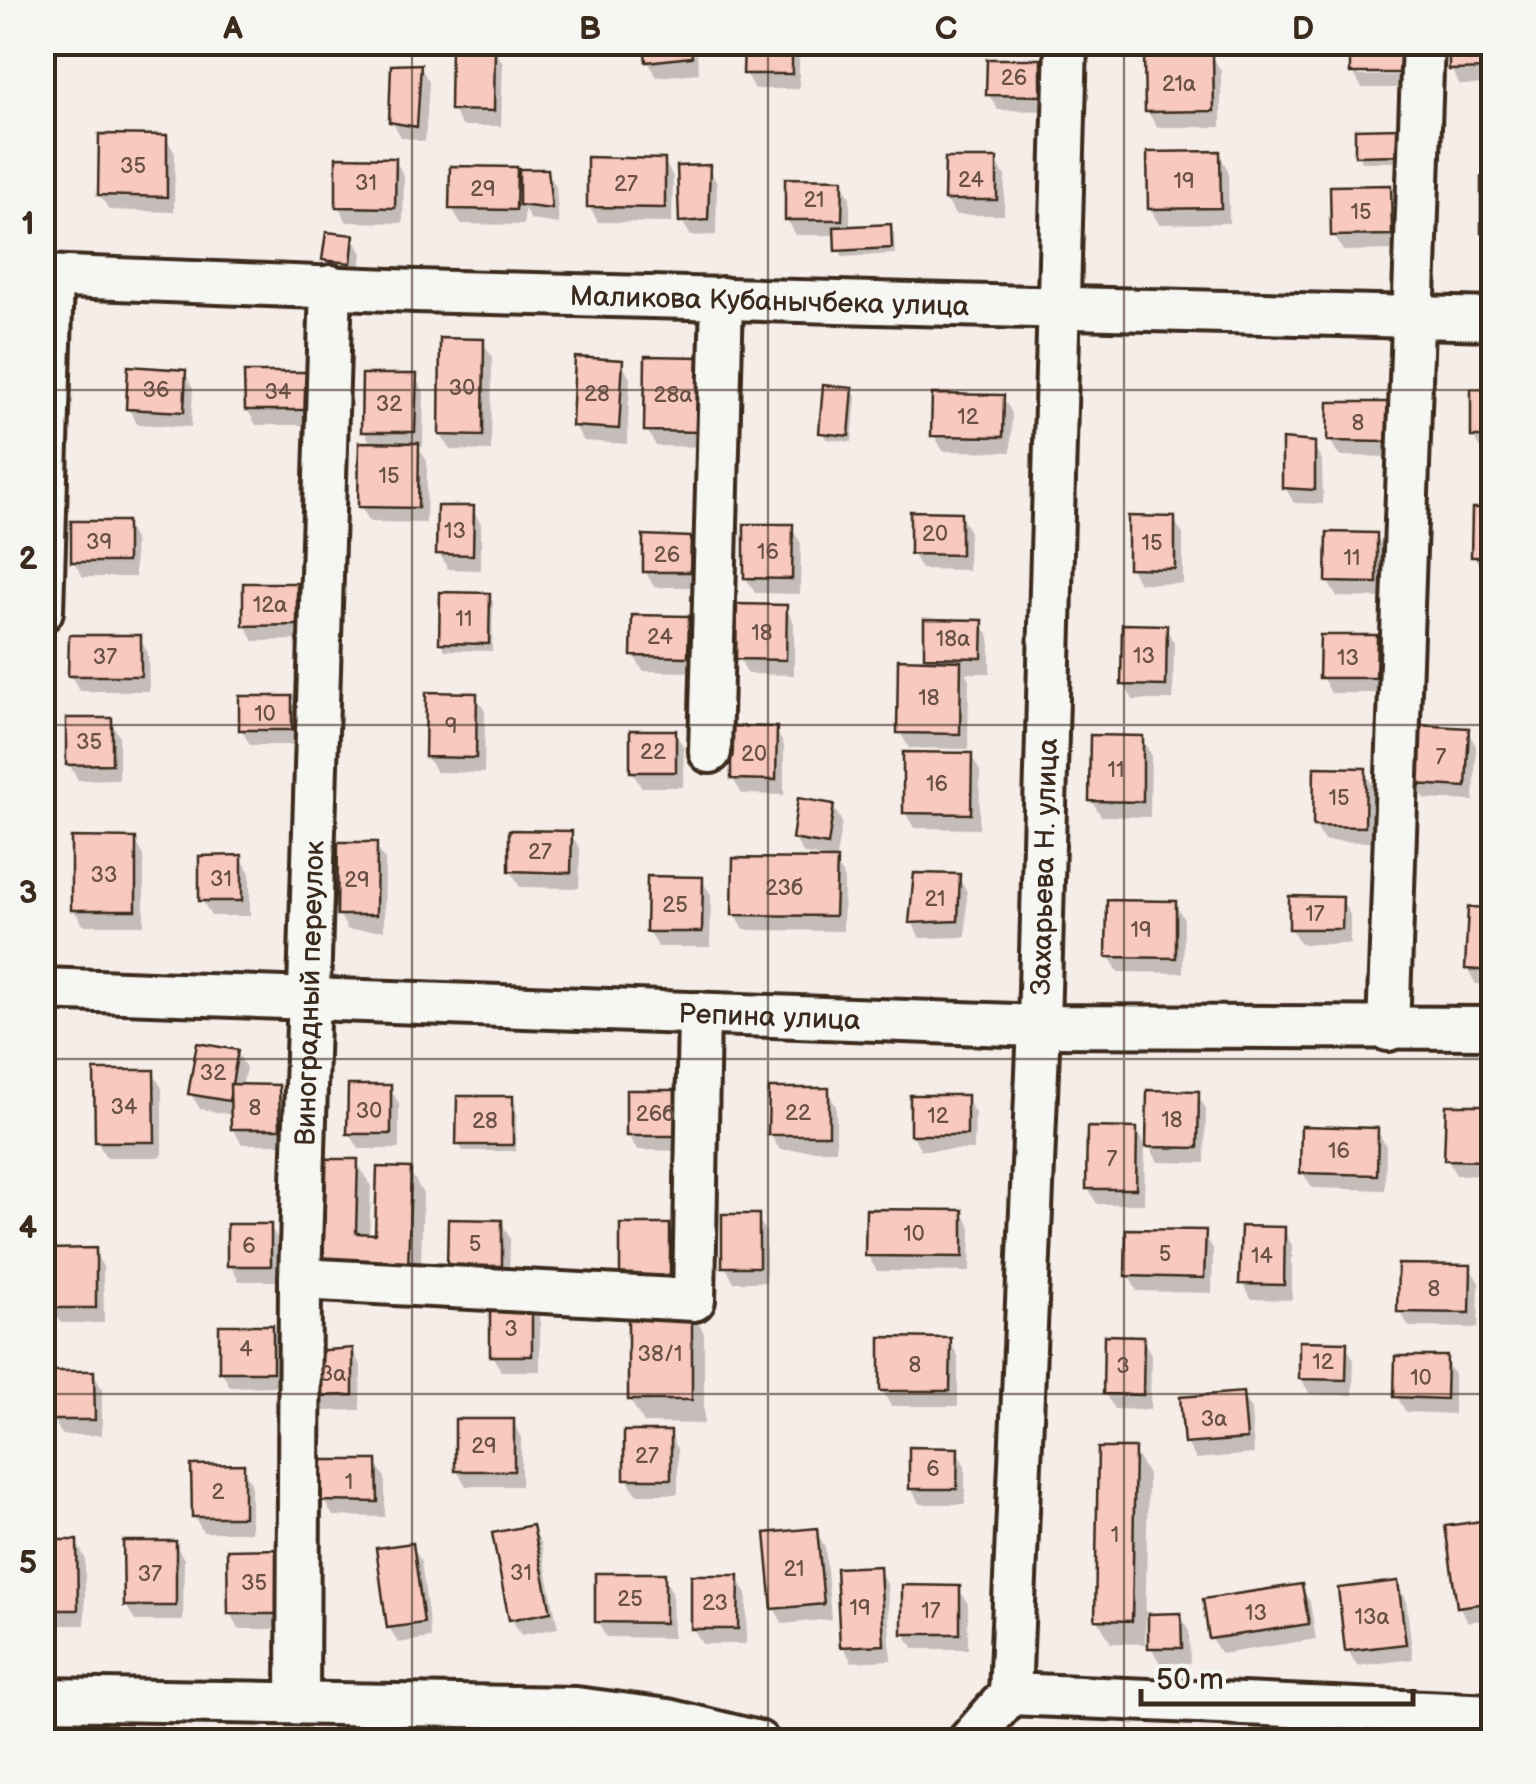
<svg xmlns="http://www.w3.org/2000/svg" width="1536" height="1784" font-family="'Balsamiq Sans',sans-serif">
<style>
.shadow{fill:#0003}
.building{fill:#f8c9be;stroke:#3b2a1e;stroke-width:2.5}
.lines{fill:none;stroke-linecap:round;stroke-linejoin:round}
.minor-casing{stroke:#3b2a1e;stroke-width:48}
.minor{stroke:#f6f6f2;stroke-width:40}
.grid{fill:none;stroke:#3b2a1e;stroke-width:2.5;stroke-opacity:0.55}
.labels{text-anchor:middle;stroke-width:8;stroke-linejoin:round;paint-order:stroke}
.number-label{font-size:22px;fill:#6a5246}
.street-label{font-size:28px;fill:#3b2a1e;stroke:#f6f6f2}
.neatline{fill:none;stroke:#3b2a1e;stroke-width:4}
.grid-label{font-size:32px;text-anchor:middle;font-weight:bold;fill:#3b2a1e}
</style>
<rect width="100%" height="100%" fill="#f6ede8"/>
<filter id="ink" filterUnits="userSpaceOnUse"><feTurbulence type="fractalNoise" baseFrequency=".01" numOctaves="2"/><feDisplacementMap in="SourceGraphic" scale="20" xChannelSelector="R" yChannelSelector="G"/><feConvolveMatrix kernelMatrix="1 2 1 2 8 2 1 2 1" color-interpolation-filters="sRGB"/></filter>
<g filter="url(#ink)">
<g class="shadow">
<polygon points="646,42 696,42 699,73 657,77 648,62"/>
<polygon points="746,42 799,42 799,89 755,89 746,73"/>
<polygon points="1353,42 1408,42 1409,70 1358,71 1358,76 1409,75 1409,88 1362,88 1353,72"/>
<polygon points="1494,42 1494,84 1460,85 1451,69"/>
<polygon points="494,48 503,64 501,126 462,126 453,110"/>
<polygon points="1212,55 1221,71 1221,127 1157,127 1148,112"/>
<polygon points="1040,62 1049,78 1048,111 998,110 989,95"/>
<polygon points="420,66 429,82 425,142 401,137 392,121"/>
<polygon points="1396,131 1400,138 1400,162 1362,162 1358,155"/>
<polygon points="166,138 175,153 174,212 109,210 100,195"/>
<polygon points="1219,154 1228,170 1229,223 1159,224 1150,208"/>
<polygon points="395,160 404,176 403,223 347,222 338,206"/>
<polygon points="664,161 673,177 672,223 598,222 589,206"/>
<polygon points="996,161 1005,176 1004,215 955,215 946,199"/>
<polygon points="708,167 717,183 716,235 691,236 682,221"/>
<polygon points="515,170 521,180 547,171 556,187 559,224 531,220 524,208 524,225 461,224 452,208"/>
<polygon points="1494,179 1494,248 1493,248 1484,232"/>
<polygon points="841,181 850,197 850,229 890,227 894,234 895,254 842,257 837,235 796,235 787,219"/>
<polygon points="1390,188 1399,203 1400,250 1343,251 1334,235"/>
<polygon points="353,237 362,253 359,278 334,275 325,259"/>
<polygon points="483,342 492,357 491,451 450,450 441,435"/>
<polygon points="700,359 708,447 656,446 647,430"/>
<polygon points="621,362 630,378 627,444 584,441 575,426"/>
<polygon points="184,372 193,388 191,427 137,424 128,408"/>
<polygon points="310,374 319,425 256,425 247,409"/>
<polygon points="415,377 424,392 423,447 418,447 427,461 426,523 370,522 361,507 372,445 364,431"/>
<polygon points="852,390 856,397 852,442 826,439 822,432"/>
<polygon points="1494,391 1494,452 1482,452 1473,437"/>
<polygon points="1003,398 1012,413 1011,452 943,451 934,435"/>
<polygon points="1387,405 1396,420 1395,457 1339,456 1330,440"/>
<polygon points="1313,445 1322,460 1323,504 1294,503 1285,487"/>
<polygon points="472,508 481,524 481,570 448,569 439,553"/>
<polygon points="1494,511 1494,572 1483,572 1474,556"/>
<polygon points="960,515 969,530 968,570 921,569 912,553"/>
<polygon points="1174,519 1183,535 1183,584 1139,583 1130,567"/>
<polygon points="125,523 134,539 135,577 83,577 74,562"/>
<polygon points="791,527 801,543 800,594 755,593 746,578"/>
<polygon points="1376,535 1385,551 1385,598 1337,597 1328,582"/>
<polygon points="689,539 698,555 698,587 654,587 645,571"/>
<polygon points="295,586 304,601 305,640 254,641 245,625"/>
<polygon points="488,595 493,602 492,651 445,650 441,643"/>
<polygon points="785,607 794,623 794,675 748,674 739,658"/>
<polygon points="688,619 697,635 696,672 643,671 634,656"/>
<polygon points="981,622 990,638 990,673 965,673 969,679 968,749 909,748 900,732 929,662 926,657"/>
<polygon points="1165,627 1174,643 1173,700 1133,700 1124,684"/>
<polygon points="139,637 148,653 149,691 80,691 71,676"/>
<polygon points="1375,638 1384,653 1384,693 1331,693 1322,677"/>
<polygon points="476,696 485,711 484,773 436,772 427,757"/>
<polygon points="290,699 299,714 299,745 250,745 241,729"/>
<polygon points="110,720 119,736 119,779 78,780 69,764"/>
<polygon points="775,729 784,745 784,795 742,794 733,779"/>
<polygon points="1467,730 1476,746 1474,801 1425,799 1416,783"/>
<polygon points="675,733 684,748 683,787 641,787 632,771"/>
<polygon points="1142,739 1151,754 1150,817 1101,816 1092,801"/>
<polygon points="971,755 980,771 979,829 914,828 905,812"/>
<polygon points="1364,771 1373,786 1373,842 1324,841 1315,825"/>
<polygon points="833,806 842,822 835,862 844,877 843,931 744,930 735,914 831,862 831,858 804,854 794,838"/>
<polygon points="571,834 580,849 579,888 520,887 511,871"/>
<polygon points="135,840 144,856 144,925 83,925 74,910"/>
<polygon points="375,845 385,860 384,930 348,930 339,914"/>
<polygon points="241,858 250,873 250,916 211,916 202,900"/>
<polygon points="958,877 967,892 966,937 920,938 912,922"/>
<polygon points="701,879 711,895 710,947 658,947 649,931"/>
<polygon points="1341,899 1350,915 1350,944 1300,944 1291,928"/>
<polygon points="1175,904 1184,919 1183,973 1118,972 1109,956"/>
<polygon points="1494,911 1494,985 1476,984 1467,968"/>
<polygon points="237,1052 246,1068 242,1087 278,1087 287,1103 287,1144 242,1144 233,1129 233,1115 200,1109 191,1094"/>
<polygon points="153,1073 162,1088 162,1157 106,1157 97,1142"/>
<polygon points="390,1088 399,1104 399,1149 359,1149 350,1134"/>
<polygon points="827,1091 836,1106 836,1150 780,1150 770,1134"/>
<polygon points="684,1093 693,1151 637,1150 628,1135"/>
<polygon points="1197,1094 1206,1109 1205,1163 1158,1162 1149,1146"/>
<polygon points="512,1098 516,1105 516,1151 463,1151 459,1144"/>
<polygon points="966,1098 975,1113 974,1150 921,1150 912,1134"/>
<polygon points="1483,1108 1492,1123 1491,1176 1456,1175 1447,1159"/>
<polygon points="1136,1130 1145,1146 1144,1204 1097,1204 1088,1188"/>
<polygon points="1377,1130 1386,1146 1385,1190 1312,1188 1303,1173"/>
<polygon points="357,1162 371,1186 369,1236 377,1236 410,1171 423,1194 420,1296 339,1294"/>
<polygon points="962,1212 971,1228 970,1272 877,1271 868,1256"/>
<polygon points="757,1217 766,1232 766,1282 734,1282 725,1266"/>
<polygon points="501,1222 510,1238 509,1281 459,1281 450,1265"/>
<polygon points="270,1226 279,1242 279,1281 239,1281 230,1265"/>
<polygon points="669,1227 678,1242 678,1291 631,1291 622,1275"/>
<polygon points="1283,1229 1292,1245 1292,1300 1251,1299 1242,1283"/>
<polygon points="1204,1233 1213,1249 1212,1293 1137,1291 1128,1275"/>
<polygon points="94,1251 103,1267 104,1323 61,1323 52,1308"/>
<polygon points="1470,1268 1479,1283 1478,1328 1409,1327 1400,1311"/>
<polygon points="531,1302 540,1317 540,1371 501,1371 492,1355"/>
<polygon points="690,1309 704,1333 704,1424 644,1423 630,1400"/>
<polygon points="272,1328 281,1343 281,1386 230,1387 221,1371"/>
<polygon points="1142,1338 1151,1354 1150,1410 1114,1409 1105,1393"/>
<polygon points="949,1340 958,1356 958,1406 891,1406 882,1390"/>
<polygon points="1345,1344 1354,1360 1353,1395 1310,1394 1301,1379"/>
<polygon points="352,1350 361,1366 360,1410 324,1411 315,1396"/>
<polygon points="1445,1359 1454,1375 1454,1414 1406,1412 1397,1397"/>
<polygon points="93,1373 102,1389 102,1435 62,1435 53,1419"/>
<polygon points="1242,1395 1251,1410 1254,1454 1196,1459 1187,1443"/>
<polygon points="512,1421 521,1437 521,1486 466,1486 457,1471"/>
<polygon points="669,1433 678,1449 678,1494 636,1494 627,1478"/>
<polygon points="956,1450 965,1466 965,1504 920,1504 911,1488"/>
<polygon points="1134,1451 1148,1475 1145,1644 1111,1643 1097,1619"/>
<polygon points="376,1463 385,1478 385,1517 333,1516 324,1501"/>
<polygon points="242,1467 251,1483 251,1532 203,1532 194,1516"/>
<polygon points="1488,1522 1494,1532 1494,1618 1468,1622 1459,1606"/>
<polygon points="532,1527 541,1543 558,1628 521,1635 512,1620"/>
<polygon points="816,1531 825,1547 831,1619 783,1624 774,1608"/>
<polygon points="42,1542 76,1542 85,1558 85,1625 42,1625"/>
<polygon points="175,1544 184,1559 183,1621 135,1621 126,1605"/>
<polygon points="412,1546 421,1561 431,1638 398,1643 389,1627"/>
<polygon points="279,1552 289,1629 239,1629 230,1614"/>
<polygon points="878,1569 887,1584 891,1660 852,1662 843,1646"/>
<polygon points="663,1576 672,1592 673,1638 606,1637 597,1621"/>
<polygon points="738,1578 747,1594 746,1644 702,1644 693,1628"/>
<polygon points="1397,1584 1406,1599 1413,1659 1357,1666 1348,1650"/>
<polygon points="1301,1586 1310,1602 1316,1639 1221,1654 1212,1639"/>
<polygon points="959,1589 968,1604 968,1649 914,1649 904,1633"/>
<polygon points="1180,1616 1189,1631 1190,1663 1160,1663 1151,1647"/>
</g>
<g class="building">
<polygon points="644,42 690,42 692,57 646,62"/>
<polygon points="744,42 792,42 792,74 743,74"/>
<rect x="1350" y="42" width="51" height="31"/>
<polygon points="1449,42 1494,42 1494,69 1449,70"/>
<polygon points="451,45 495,46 494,111 450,110"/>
<polygon points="1213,53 1214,111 1145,112 1144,54"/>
<polygon points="987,59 1041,59 1041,96 986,95"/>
<polygon points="421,64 417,127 389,122 391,65"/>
<polygon points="1398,128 1398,155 1355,156 1355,129"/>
<polygon points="99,134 167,135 167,197 98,195"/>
<polygon points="1220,151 1221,208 1148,209 1147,152"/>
<polygon points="336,157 396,158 395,208 336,207"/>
<polygon points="587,157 665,159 665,208 587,207"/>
<polygon points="945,158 997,158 997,200 944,200"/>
<polygon points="710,165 708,220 679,222 677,166"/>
<polygon points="450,166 517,167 516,210 449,209"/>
<polygon points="519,169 548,169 552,209 519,205"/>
<rect x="1481" y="177" width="13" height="56"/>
<polygon points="785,178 843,179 842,220 785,220"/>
<polygon points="1391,185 1392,235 1331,236 1330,186"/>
<polygon points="891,224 892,248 835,251 834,227"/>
<polygon points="326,232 354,235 351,263 322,260"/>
<polygon points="440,338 484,339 483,436 439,435"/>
<polygon points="645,356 702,357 701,432 644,431"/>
<polygon points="575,357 623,360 619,429 572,426"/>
<polygon points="128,366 186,370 184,412 126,409"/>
<polygon points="244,372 311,372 311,410 245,410"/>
<polygon points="362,374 417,374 415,432 361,432"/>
<polygon points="823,385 853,388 849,436 819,433"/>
<rect x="1471" y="389" width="23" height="48"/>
<polygon points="932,394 1004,395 1003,437 931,436"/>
<polygon points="1328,402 1388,402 1387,442 1327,441"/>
<polygon points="1282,439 1315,442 1315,490 1282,488"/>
<polygon points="359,442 419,443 418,508 358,507"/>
<polygon points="437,506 474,506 473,555 436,554"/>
<polygon points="1472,508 1494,508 1494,557 1471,557"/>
<polygon points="910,511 961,512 961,555 910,554"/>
<polygon points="1128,516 1175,517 1175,569 1128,568"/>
<rect x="71" y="521" width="56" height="41"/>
<polygon points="744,524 793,524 792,579 744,578"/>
<polygon points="1327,532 1377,533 1377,583 1326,582"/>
<polygon points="643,535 691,537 690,572 643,572"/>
<polygon points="243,583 297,583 297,625 243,626"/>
<polygon points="440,592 490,593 489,644 439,643"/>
<polygon points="737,604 787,605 786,660 736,659"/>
<polygon points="632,615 689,616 688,657 631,656"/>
<polygon points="924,619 983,620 982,658 924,657"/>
<polygon points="1122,624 1167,625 1166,686 1121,685"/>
<polygon points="69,635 141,635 141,676 68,676"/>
<polygon points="1320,635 1377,635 1376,678 1319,678"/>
<polygon points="898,659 961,661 960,734 897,733"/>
<polygon points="426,692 477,693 476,758 425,757"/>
<rect x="239" y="696" width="53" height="34"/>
<polygon points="66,718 112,718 112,764 66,765"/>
<polygon points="1416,725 1469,728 1466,787 1413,784"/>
<polygon points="731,726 777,727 776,780 731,779"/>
<rect x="630" y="730" width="46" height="42"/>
<polygon points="1090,735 1143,736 1143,802 1089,801"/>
<polygon points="903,752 972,753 971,814 903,813"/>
<polygon points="1314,767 1366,768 1365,827 1313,826"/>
<polygon points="798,798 834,804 828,845 792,839"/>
<polygon points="509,830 572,831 571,873 509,871"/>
<polygon points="71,837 136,838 136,910 71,910"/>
<polygon points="338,842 377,842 376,915 337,915"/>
<polygon points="242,855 242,901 199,901 199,856"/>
<polygon points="733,858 837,859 835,916 732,915"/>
<polygon points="914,873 960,874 958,921 909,923"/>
<polygon points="647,876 703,877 702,932 646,932"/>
<polygon points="1289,896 1343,897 1342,929 1289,929"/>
<polygon points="1107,900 1176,901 1176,958 1106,957"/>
<polygon points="1468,907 1494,908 1494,971 1465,969"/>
<polygon points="197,1043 238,1050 229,1101 188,1094"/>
<polygon points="94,1070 154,1070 155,1142 95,1142"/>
<polygon points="230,1084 279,1085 280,1129 231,1129"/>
<polygon points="348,1085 391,1085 391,1134 347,1134"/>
<polygon points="769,1088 829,1088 829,1135 768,1135"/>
<polygon points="626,1090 686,1090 685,1136 626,1136"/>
<polygon points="1147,1090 1199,1091 1198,1148 1146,1147"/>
<rect x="910" y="1095" width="57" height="40"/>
<polygon points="457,1096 513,1096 513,1145 456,1145"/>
<polygon points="1446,1105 1484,1105 1484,1161 1444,1160"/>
<polygon points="1301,1126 1378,1128 1377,1175 1300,1173"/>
<polygon points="1087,1127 1137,1128 1136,1189 1086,1189"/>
<polygon points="326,1159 358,1159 356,1233 375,1234 377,1167 411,1168 408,1273 323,1271"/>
<polygon points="866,1209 963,1210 963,1257 865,1256"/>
<rect x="722" y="1214" width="37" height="53"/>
<polygon points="448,1219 502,1220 502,1266 447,1266"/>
<rect x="227" y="1224" width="44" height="42"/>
<rect x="620" y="1224" width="50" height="52"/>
<polygon points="1241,1226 1285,1227 1284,1285 1239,1284"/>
<polygon points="1126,1229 1206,1230 1204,1278 1125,1276"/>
<polygon points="96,1248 96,1308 49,1308 49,1249"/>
<polygon points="1398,1264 1471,1265 1470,1313 1397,1312"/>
<rect x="490" y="1299" width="42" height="57"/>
<polygon points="692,1306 692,1400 628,1400 628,1307"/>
<rect x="219" y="1325" width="54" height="47"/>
<polygon points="1104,1335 1144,1336 1143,1395 1103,1394"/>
<polygon points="880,1337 951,1338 950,1391 880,1391"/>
<polygon points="1299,1341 1347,1342 1346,1380 1299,1379"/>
<polygon points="353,1348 353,1395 313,1396 313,1351"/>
<polygon points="1395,1356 1447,1356 1446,1399 1394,1397"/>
<polygon points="51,1371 94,1371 95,1420 51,1420"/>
<polygon points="1243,1392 1247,1439 1184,1444 1180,1397"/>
<rect x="455" y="1419" width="59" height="52"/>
<rect x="624" y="1431" width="47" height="48"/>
<polygon points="909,1447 958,1448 957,1489 909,1489"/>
<polygon points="1098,1448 1135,1448 1132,1621 1095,1620"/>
<polygon points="321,1460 377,1460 378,1502 321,1501"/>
<polygon points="244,1464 244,1517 192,1517 191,1465"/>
<polygon points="1489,1520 1494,1550 1494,1602 1457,1607 1445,1526"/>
<polygon points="533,1525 551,1612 509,1620 492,1533"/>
<polygon points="817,1528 824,1604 772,1609 765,1533"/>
<polygon points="42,1540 77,1540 78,1610 42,1610"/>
<polygon points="123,1541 176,1541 176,1606 124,1606"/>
<polygon points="413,1543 424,1623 387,1628 376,1548"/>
<polygon points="281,1549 281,1614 228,1614 227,1550"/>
<polygon points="880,1566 884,1645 840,1647 836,1568"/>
<polygon points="595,1573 665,1573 665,1623 595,1622"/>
<polygon points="691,1575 739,1575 738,1629 691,1629"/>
<polygon points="1398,1581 1406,1644 1345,1651 1338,1588"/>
<polygon points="1302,1584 1309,1624 1209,1639 1203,1599"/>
<polygon points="902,1585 960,1586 960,1634 902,1634"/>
<polygon points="1181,1613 1182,1648 1148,1648 1148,1614"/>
</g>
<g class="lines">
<g class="minor-casing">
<g id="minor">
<path id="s1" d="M 42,276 L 416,291 L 1494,319"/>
<polyline points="42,611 52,277"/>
<polyline points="710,752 722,298"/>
<path id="s2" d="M 42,989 L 1039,1026 L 1494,1028"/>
<polyline points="1388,1030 1423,42"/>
<polyline points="300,1279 694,1300 699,1013"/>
<path id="s3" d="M 1010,1694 L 1039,1026 L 1066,42"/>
<polyline points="42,1699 576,1708 668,1720 758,1742"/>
<path id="s4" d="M 298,1701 L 300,1279 L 331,286"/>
<polyline points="968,1742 1010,1694 1494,1715"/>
</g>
</g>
<use href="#minor" class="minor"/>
</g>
</g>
<path class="grid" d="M 412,42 L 412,1742M 768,42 L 768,1742M 1124,42 L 1124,1742M 42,390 L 1494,390M 42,725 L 1494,725M 42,1059 L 1494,1059M 42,1394 L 1494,1394"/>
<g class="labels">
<g class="number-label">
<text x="1014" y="85">26</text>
<text x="1179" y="91">21а</text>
<text x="133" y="173">35</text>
<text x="971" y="187">24</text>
<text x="1184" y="188">19</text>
<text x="366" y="190">31</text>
<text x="626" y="191">27</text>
<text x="483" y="196">29</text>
<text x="814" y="207">21</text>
<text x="1361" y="219">15</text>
<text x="462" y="395">30</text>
<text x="156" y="397">36</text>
<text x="278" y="399">34</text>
<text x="597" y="401">28</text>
<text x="673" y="402">28а</text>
<text x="389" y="411">32</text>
<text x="968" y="424">12</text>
<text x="1358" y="430">8</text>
<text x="389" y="483">15</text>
<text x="455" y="538">13</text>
<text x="935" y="541">20</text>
<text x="99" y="549">39</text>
<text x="1152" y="550">15</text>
<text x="768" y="559">16</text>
<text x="667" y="562">26</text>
<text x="1352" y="565">11</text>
<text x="270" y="612">12а</text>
<text x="464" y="626">11</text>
<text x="762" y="640">18</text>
<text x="660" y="644">24</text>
<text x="953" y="646">18а</text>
<text x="1144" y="663">13</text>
<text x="105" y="664">37</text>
<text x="1348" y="665">13</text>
<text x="929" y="705">18</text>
<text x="265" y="721">10</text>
<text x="451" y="733">9</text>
<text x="89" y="749">35</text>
<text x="653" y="759">22</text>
<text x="754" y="761">20</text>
<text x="1441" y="764">7</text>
<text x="1116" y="777">11</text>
<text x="937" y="791">16</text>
<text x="1339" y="805">15</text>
<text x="540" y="859">27</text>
<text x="104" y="882">33</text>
<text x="221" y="886">31</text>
<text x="357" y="887">29</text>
<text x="784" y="895">23б</text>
<text x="935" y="906">21</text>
<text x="675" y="912">25</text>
<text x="1315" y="921">17</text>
<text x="1141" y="937">19</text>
<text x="213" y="1080">32</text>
<text x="124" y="1114">34</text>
<text x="255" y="1115">8</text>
<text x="369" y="1118">30</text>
<text x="798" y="1120">22</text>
<text x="655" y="1121">26б</text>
<text x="938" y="1123">12</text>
<text x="1172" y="1127">18</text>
<text x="485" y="1128">28</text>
<text x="1339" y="1158">16</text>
<text x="1112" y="1166">7</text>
<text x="914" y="1241">10</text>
<text x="475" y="1251">5</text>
<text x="249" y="1253">6</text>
<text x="1165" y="1261">5</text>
<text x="1262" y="1263">14</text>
<text x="1434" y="1296">8</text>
<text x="511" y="1336">3</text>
<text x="246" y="1356">4</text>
<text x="660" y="1361">38/1</text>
<text x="1323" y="1369">12</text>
<text x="915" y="1372">8</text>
<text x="1123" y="1373">3</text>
<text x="333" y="1381">3а</text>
<text x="1421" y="1385">10</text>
<text x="1214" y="1426">3а</text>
<text x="484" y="1453">29</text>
<text x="647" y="1463">27</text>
<text x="933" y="1476">6</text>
<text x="349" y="1489">1</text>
<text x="218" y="1499">2</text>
<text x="1115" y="1542">1</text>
<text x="794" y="1576">21</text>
<text x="521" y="1580">31</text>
<text x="150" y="1581">37</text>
<text x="254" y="1590">35</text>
<text x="630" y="1606">25</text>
<text x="715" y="1610">23</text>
<text x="860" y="1615">19</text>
<text x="931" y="1618">17</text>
<text x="1256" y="1620">13</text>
<text x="1372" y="1624">13а</text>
</g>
<g class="street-label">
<text dy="10" stroke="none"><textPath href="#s1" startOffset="728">Маликова Кубанычбека улица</textPath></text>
<text dy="10" stroke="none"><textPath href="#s3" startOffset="828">Захарьева Н. улица</textPath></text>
<text dy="10" stroke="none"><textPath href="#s4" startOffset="708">Виноградный переулок</textPath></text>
<text dy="10" stroke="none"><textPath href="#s2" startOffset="728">Репина улица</textPath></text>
</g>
</g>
<rect width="1536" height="1784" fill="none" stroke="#f6f6f2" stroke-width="110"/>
<path d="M1141 1689v15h272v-15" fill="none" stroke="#3b2a1e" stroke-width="5"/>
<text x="1156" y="1689" font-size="30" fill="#3b2a1e" stroke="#f6f6f2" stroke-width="8" paint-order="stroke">50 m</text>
<rect x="55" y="55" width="1426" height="1674" class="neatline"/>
<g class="grid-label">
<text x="233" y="39">A</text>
<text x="590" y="39">B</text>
<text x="946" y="39">C</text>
<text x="1303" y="39">D</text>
<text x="28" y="234">1</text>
<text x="28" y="569">2</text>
<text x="28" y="903">3</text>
<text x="28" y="1238">4</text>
<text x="28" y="1573">5</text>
</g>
</svg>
